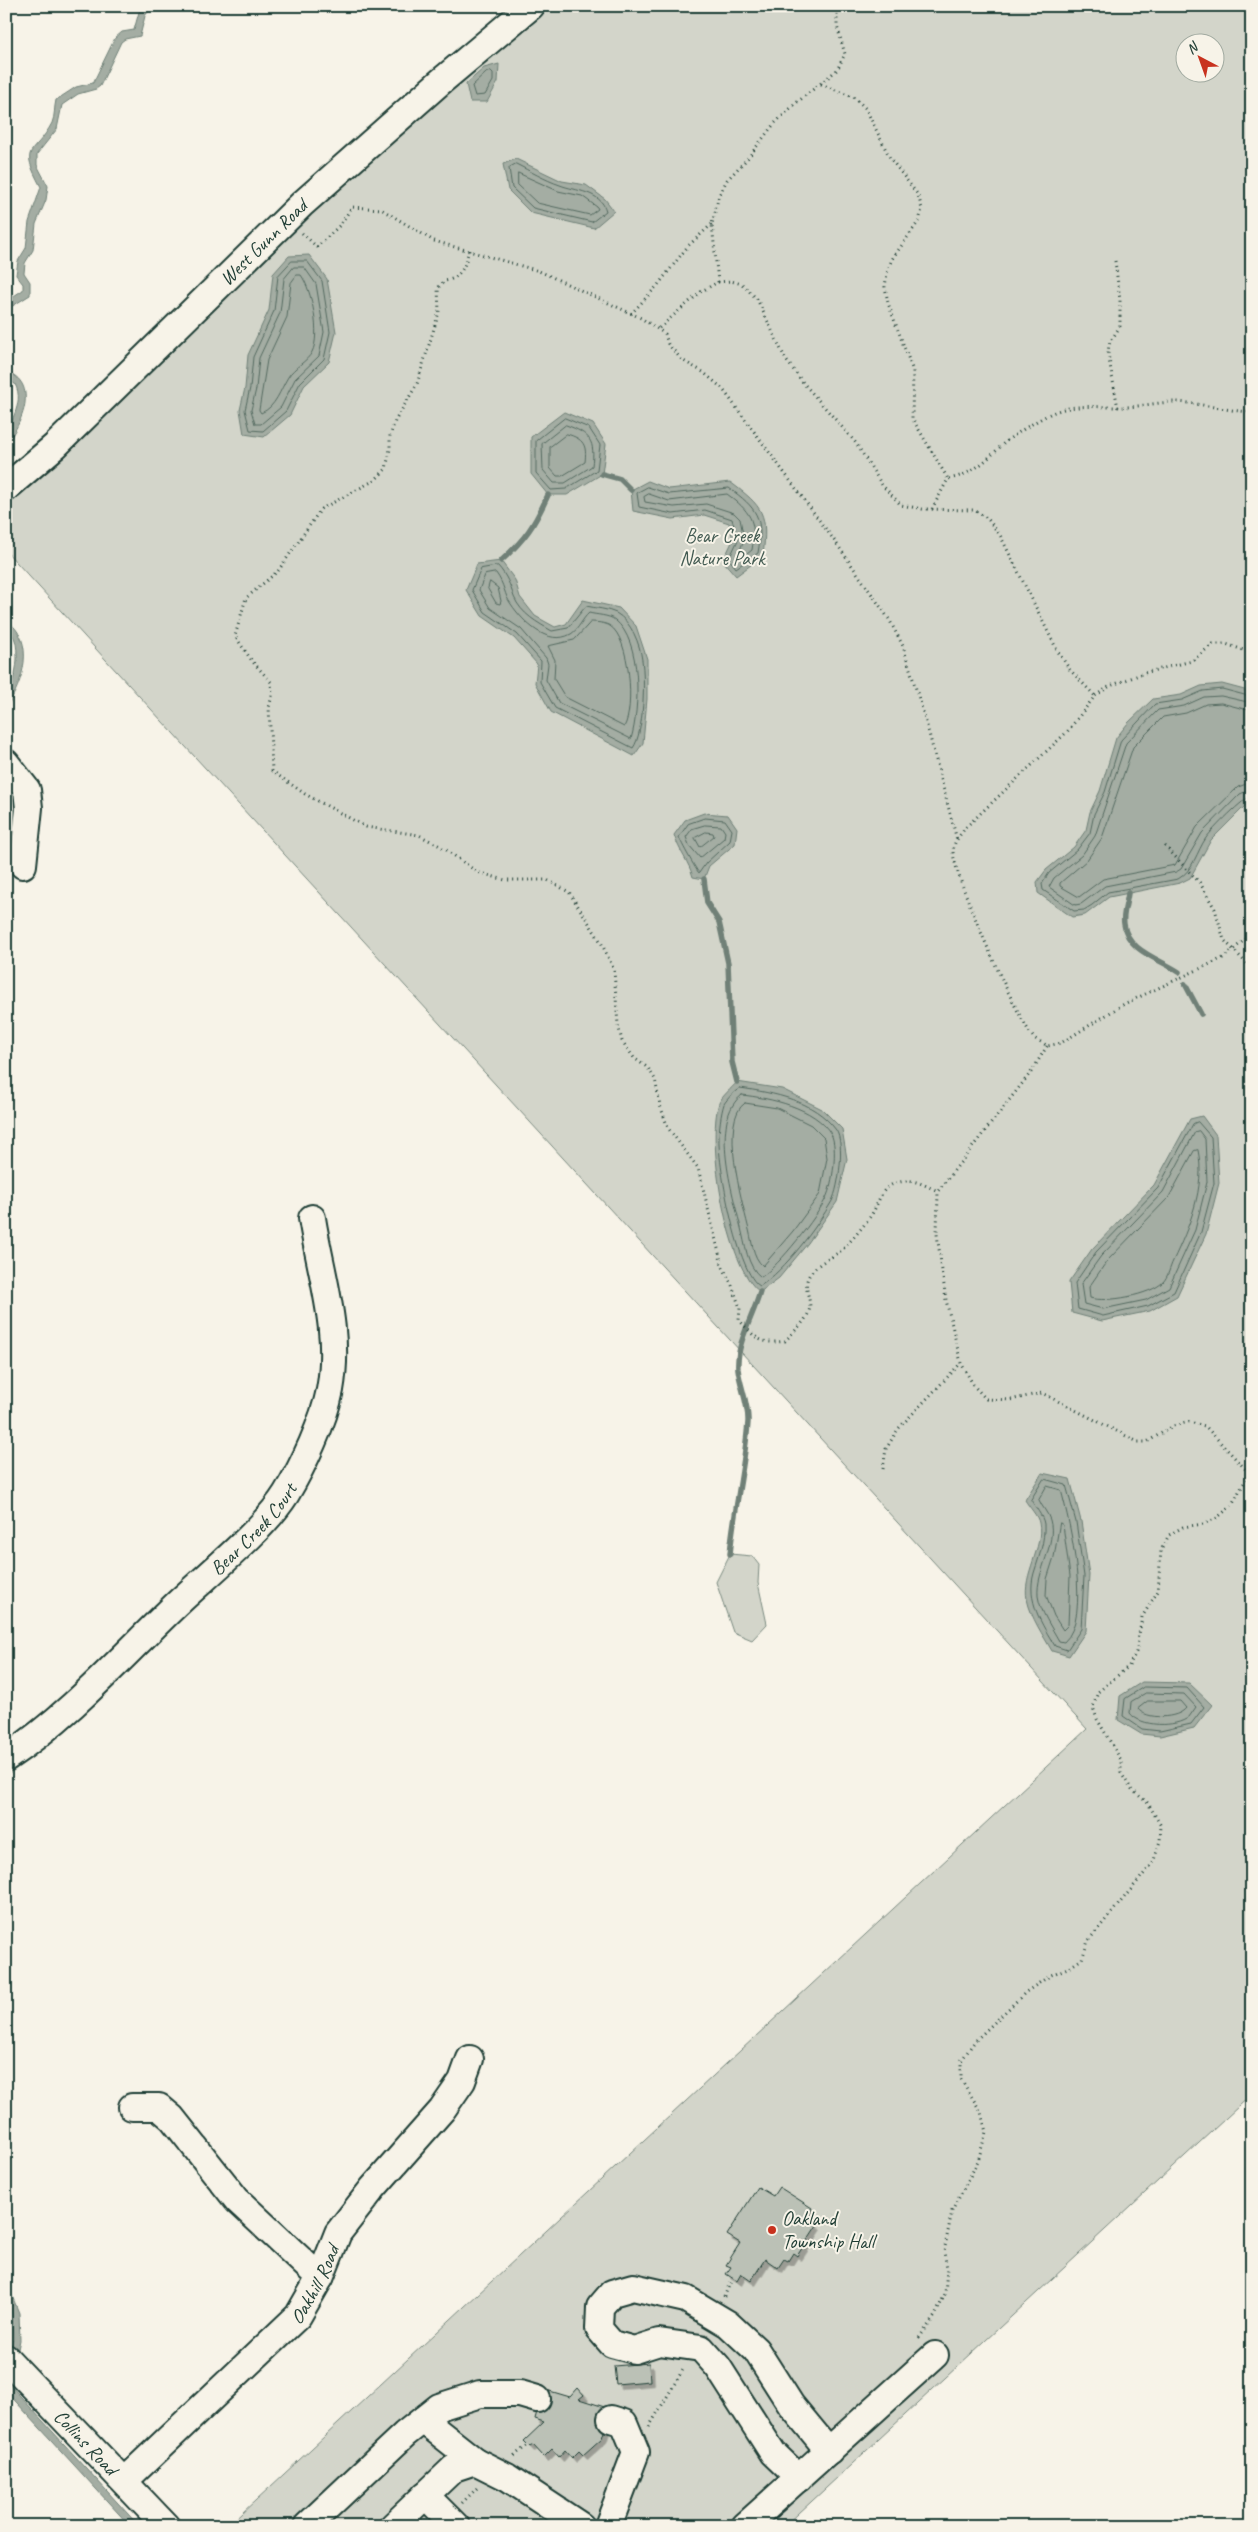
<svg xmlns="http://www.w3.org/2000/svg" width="1258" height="2532" font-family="Caveat,sans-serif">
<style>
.green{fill:#d3d5ca;stroke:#79897f;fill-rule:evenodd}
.water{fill:#a4ada3;stroke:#6f8077}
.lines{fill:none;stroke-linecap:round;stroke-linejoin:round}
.shore{stroke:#546a60;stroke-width:1}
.stream{stroke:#6f8077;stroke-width:5.5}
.building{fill:#bbc1b6;stroke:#1f3d34;filter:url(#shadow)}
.minor-casing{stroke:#1f3d34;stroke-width:30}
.path{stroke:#1f3d34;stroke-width:3;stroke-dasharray:1 4;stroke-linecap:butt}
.minor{stroke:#f7f3e8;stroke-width:26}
.poi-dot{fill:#c8321e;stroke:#f7f3e8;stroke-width:2}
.labels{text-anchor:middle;stroke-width:4;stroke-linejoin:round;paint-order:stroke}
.street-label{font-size:20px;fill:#1f3d34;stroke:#f7f3e8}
.park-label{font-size:20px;fill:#435b52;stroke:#f7f3e8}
.poi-label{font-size:20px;fill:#1f3d34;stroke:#f7f3e8;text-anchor:start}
</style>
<defs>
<filter id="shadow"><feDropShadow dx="4.5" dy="4.5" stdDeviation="0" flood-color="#0004"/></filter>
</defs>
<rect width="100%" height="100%" fill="#f7f3e8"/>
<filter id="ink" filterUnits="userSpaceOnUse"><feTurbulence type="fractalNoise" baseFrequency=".02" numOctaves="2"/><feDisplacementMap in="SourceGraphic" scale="10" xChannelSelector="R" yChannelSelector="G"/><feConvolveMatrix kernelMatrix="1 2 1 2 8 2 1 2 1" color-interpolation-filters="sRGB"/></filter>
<g filter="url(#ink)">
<g class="green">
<path d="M 529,6 L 1252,6 L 1252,2094 L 785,2526 L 228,2526 L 1087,1729 L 6,551 L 6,479 ZM 1186,42 L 1216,42 L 1216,72 L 1186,72 Z"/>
<polygon points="730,1554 752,1556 759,1565 758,1583 767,1624 752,1640 733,1632 716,1582"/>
</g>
<g class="water">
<path d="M 143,6 L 152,6 L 145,16 L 140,36 L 125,39 L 121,42 L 100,86 L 96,89 L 78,94 L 62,105 L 57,129 L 37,154 L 37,165 L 48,186 L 46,200 L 36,224 L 33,250 L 25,263 L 24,273 L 30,282 L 30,295 L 6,310 L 6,301 L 23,290 L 23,284 L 16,275 L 18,261 L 26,248 L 29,222 L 41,187 C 18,144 34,157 52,123 C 55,116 54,108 56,100 L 76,87 L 93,83 L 115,38 L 122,32 L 134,30 L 139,12 Z"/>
<polygon points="499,64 498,82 487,102 470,102 466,84 484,68"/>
<polygon points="516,159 562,181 586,185 605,199 614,211 594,228 531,213 508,190 503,164"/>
<polygon points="309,255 327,279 336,332 329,362 304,386 290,415 264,437 244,434 240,410 245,388 248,355 269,310 273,274 289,256"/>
<path d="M 6,371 C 40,384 22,423 6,444 C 6,423 26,405 15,384 L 6,378 Z"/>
<polygon points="564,412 593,424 606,444 602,474 567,495 548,495 531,474 531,437"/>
<path d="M 648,481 L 669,489 L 730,482 C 764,507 768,514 763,556 L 736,576 L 723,561 L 733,540 L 729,523 L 704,515 L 673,519 L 633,511 L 631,490 Z"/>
<polygon points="501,561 515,580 520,597 535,616 555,627 566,624 583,600 619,608 636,626 647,659 647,699 643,743 634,756 551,712 535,683 537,664 514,638 482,616 466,590 477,564"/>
<path d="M 6,620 C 37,641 23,682 6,708 C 6,691 17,677 17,659 C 17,653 17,646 15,640 C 12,631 6,630 6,620 Z"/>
<polygon points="1222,684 1252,692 1252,799 1211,840 1190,878 1180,883 1109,897 1085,915 1072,917 1038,893 1037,882 1046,870 1074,847 1086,830 1090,812 1100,791 1116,738 1128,723 1153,699 1181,695 1201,686"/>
<path d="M 704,813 L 728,815 L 737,828 L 735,844 L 709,866 L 704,879 L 693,877 C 689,862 679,851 674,835 L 685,820 Z"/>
<path d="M 737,1082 L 782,1089 L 822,1109 L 842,1129 L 847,1159 L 837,1202 L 808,1243 L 779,1278 L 760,1292 C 727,1269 706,1141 719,1103 C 722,1096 732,1088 737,1082 Z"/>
<polygon points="1202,1116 1216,1135 1219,1183 1206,1234 1177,1296 1150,1311 1102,1321 1072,1313 1069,1282 1092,1249 1154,1185 1190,1119"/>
<path d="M 1042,1473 L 1070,1479 L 1081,1521 L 1089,1575 L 1086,1631 L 1069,1656 L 1052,1651 C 1043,1635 1031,1618 1027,1599 C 1022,1575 1044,1547 1039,1523 C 1038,1516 1029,1507 1025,1500 Z"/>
<polygon points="1142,1682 1189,1683 1212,1705 1194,1728 1160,1736 1141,1734 1118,1720 1120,1696"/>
<polygon points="6,2281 19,2313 20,2340 10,2385 139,2526 130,2526 6,2391 6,2367 13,2339 12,2314 6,2298"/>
</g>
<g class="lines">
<g class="shore">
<polygon points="491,71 493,73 493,81 485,95 475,96 472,86 486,73"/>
<path d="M 516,164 C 530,171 545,180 560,185 C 575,191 601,191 606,211 L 592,222 L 533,208 L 512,188 L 509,168 Z"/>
<polygon points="518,173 558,191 582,196 597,207 598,209 590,215 537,203 518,185"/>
<polygon points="292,261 307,261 322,281 330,332 324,359 300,383 286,411 263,431 250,430 245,410 250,388 253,357 274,311 278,276"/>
<polygon points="294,267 304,267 316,284 324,332 319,356 295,379 281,407 261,424 255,424 251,410 256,389 259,358 280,313 284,279"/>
<path d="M 297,275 L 301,275 C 312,290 321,335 312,352 C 307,362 294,367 288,377 C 280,390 276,407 261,413 L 259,410 L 267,360 L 287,317 L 291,283 Z"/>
<polygon points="565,418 589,428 600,445 597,470 566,489 551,490 536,473 536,441"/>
<path d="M 566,425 C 591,434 595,441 592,466 L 565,483 L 554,483 L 543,470 L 542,444 Z"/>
<path d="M 567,434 C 584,439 587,445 585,462 L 562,476 L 557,476 L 550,468 L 550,447 Z"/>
<path d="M 648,487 L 669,494 L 729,488 C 757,508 764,518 758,553 L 736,568 L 729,559 L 738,540 L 732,519 L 705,510 L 673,514 L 639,507 L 637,493 Z"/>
<path d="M 649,494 L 669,501 L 727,494 C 750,511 757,521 752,550 L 742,558 L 738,556 L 744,539 L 740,519 L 734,513 L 706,504 L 674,507 L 645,502 L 644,497 Z"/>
<path d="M 498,566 C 507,576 510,585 514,597 C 521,614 538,623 552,631 L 568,628 L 586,606 C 595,608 608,609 616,613 C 631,621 640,644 642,660 C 645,679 644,733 633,748 L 555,708 L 540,682 L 541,661 L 517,634 L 485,612 L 472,590 L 481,569 Z"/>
<path d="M 496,573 C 505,585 504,595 511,604 C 523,622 548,647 571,634 C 579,629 582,619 589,613 C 596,615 609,615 615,620 C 642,641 640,709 631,739 L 559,703 L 546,680 L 548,664 L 546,658 L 521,629 L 490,608 L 479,590 L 485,575 Z"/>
<polygon points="490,582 498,588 501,601 500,604 496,603 488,589"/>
<path d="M 591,622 C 596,622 606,623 610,626 C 630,638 635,709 624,727 L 565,697 L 554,679 L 555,660 L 548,646 L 574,640 Z"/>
<path d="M 1252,697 L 1222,689 L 1203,691 L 1182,700 L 1155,704 L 1121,740 L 1105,792 L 1094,814 L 1090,833 L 1077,850 L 1049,873 L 1042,884 L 1043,890 L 1074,911 L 1084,910 L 1092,905 L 1108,892 L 1178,879 C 1193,871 1197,851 1206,838 C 1212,830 1244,797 1252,796"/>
<polyline points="1252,703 1221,696 1204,697 1184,706 1158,710 1126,743 1095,836 1082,855 1054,878 1049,887 1075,905 1081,904 1105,886 1176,872 1181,869 1202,833 1240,794 1252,789"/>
<polyline points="1252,711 1221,703 1206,704 1186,713 1163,717 1133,747 1102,838 1087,860 1060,883 1060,886 1079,897 1103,879 1175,865 1197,827 1238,787 1252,782"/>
<path d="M 705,818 L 725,820 L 732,830 L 730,841 L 706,863 L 699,873 C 696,870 681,843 679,837 L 688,824 Z"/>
<polygon points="705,825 721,826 725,832 724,838 700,858 689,845 686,837 692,829"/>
<polygon points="706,832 713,833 714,836 700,847 695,838"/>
<path d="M 740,1088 C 774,1093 814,1100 836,1130 C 845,1143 839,1187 832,1201 C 817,1227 785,1270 760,1286 C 738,1275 718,1165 719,1139 C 719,1129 721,1113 724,1104 C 727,1099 735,1091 740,1088 Z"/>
<path d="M 742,1095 C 769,1098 815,1107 831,1134 C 838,1147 833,1184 826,1198 C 817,1217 779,1266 761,1277 C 747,1267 745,1243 741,1228 C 733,1195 709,1119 742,1095 Z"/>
<path d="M 745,1103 L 777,1108 L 811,1125 L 824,1138 L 827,1158 L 820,1194 L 793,1231 L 763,1266 C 752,1257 752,1239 748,1226 C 742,1201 719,1120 745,1103 Z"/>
<polygon points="1198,1122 1211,1137 1214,1183 1201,1232 1174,1292 1148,1306 1103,1316 1078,1309 1075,1283 1096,1252 1158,1188 1193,1124"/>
<polygon points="1199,1131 1205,1139 1207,1182 1195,1230 1169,1287 1146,1300 1103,1309 1084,1304 1081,1284 1101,1256 1163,1192 1195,1132"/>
<path d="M 1198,1150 C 1206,1188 1189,1227 1173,1261 C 1170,1267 1168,1277 1163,1282 C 1151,1295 1106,1303 1090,1298 L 1089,1287 L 1107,1261 L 1169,1197 L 1194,1151 Z"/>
<path d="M 1044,1479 L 1066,1485 L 1076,1522 L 1084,1576 L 1081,1629 L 1067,1650 L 1055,1646 C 1042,1625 1026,1600 1034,1573 C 1039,1557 1045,1541 1044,1524 C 1043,1516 1035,1507 1031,1500 Z"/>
<path d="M 1047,1486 L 1061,1490 C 1070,1523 1092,1618 1064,1642 L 1059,1641 C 1052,1628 1040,1611 1038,1596 C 1036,1571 1057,1544 1050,1520 C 1048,1513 1042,1507 1039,1500 Z"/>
<polygon points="1060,1523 1063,1525 1070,1576 1068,1625 1063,1630 1054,1616 1046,1595 1047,1579 1054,1557"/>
<polygon points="1144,1687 1187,1688 1204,1707 1191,1724 1160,1731 1142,1729 1123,1716 1125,1699"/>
<path d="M 1146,1693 L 1184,1694 L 1196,1707 C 1194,1710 1191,1714 1189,1717 C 1176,1728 1140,1727 1130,1713 L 1131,1702 Z"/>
<path d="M 1148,1701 L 1180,1701 L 1186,1708 C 1178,1719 1146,1720 1138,1709 Z"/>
</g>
<g class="stream">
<polyline points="602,474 620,479 631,490"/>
<path d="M 501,561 C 526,538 534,526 548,495"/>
<polyline points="704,879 707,903 719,922 728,963 732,1062 737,1082"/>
<path d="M 1128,893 C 1127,903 1122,915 1124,924 C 1127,951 1160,959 1179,972"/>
<polyline points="1185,984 1201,1014"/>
<path d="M 730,1554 C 734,1510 745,1466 748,1422 C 749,1405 740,1386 738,1369 C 736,1343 753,1317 760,1292"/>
</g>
</g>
<g class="building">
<polygon points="758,2187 773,2196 779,2187 812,2208 806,2217 817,2225 797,2256 793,2253 788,2261 784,2259 778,2268 765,2259 751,2281 741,2274 737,2281 726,2274 731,2267 726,2265 740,2243 727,2235"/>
<polygon points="649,2363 650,2381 616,2384 614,2366"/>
<polygon points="578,2388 584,2395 579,2399 611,2409 602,2438 583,2455 579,2451 572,2458 565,2450 559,2457 552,2449 544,2457 533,2445 530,2447 524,2441 544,2422 535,2419 543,2389 570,2397"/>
</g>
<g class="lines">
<g class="minor-casing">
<g id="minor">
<path id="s1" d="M 6,488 L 55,446 L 302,204 L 439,83 L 531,6"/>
<polyline points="6,763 27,790 29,808 23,865"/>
<path id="s2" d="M 6,1758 C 71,1715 124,1654 180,1601 C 212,1571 264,1529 286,1494 C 303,1466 324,1421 330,1390 C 341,1330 321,1276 312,1218"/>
<polyline points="132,2107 159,2107 172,2118 237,2200 320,2278"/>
<path id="s3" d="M 6,2358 L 166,2526"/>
<polyline points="423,2420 475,2461"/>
<polyline points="799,2478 773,2453 718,2367 701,2348 659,2342 634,2350 612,2344 599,2329 600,2307 612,2293 633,2287 686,2299 728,2324 756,2350 791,2405 829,2451"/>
<path id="s4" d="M 124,2481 L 298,2316 L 321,2276 L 338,2233 L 373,2188 L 442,2110 L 462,2081 L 470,2059"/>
<polyline points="425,2495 456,2526"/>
<polyline points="307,2526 405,2434 439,2407 480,2394 520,2394 537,2399"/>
<polyline points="393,2526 454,2468 475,2461 507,2477 581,2526"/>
<polyline points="608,2526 636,2452 624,2423 611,2419"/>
<polyline points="745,2526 935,2355"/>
</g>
</g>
<g class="path">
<polyline points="821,84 855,98 866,109 890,158 918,195 922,209 919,221 892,259 887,273 885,287 888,303 913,371 912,418 948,479"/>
<polyline points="302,233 317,247 340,225 352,207 381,209 434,241 539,271 641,318 665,334 668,344 682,360 703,372 722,388 839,547 889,619 903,646 926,722 957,840"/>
<path d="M 469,250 C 465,266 461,279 444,281 L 438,288 L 439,312 L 436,322 L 417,384 L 395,421 L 390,436 L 390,449 L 386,469 L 375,480 L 321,509 L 278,571 L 246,598 L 235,636 L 252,661 L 271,682 L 272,696 L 269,707 L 272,771 L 305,794 L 366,827 L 419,835 L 442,847 L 477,872 L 505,880 L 547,880 L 569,892 L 601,942 L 614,970 L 618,1025 L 622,1041 L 634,1058 L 648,1068 L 655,1079 L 660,1105 L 668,1128 L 698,1168 L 722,1265 L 732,1285 L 740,1308 L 739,1320 C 756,1338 759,1345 785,1341 C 792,1333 806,1322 809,1311 C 813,1299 801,1288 810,1274 C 820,1260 835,1258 846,1246 C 854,1237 863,1227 870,1217 C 882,1200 878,1184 906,1181 C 915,1179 930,1188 938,1191"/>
<polyline points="1115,261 1120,300 1120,326 1109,344 1108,354 1118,408"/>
<polyline points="718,282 731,281 742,284 757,299 786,360 805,385 856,443 882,485 901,505 922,509 974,510 987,518 1000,535 1057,650 1070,670 1095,696"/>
<polyline points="631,314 658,285 688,246 712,224"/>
<polyline points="659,328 702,291 718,282 712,224 719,195 727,180 747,159 774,124 795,104 837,70 845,54 837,26 837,6"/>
<path d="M 932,509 L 948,479 C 972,475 987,460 1004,443 C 1015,434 1039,419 1052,413 C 1073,404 1094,407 1116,407 C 1136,408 1156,402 1176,402 C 1202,403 1226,411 1252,412"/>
<path d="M 1252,653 L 1226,644 L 1213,644 L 1192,661 L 1144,673 L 1110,686 L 1095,696 L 1067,732 L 966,827 C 961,834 954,841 953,850 C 951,871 1018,1021 1034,1038 C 1038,1041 1044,1043 1047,1046 L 1061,1043 L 1124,1004 L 1223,958 L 1252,934"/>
<polyline points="1165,846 1200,883 1215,909 1224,940 1252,969"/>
<polyline points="1047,1046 1032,1071 938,1191 937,1234 946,1300 961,1363 974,1386 986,1399 1010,1400 1042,1393 1138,1442 1147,1442 1173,1426 1189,1422 1205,1426 1251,1475"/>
<polyline points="883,1469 886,1449 898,1429 961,1363"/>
<polyline points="724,2297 731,2281"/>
<polyline points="919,2338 935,2316 945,2294 947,2268 944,2252 952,2211 978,2161 986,2132 981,2112 961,2079 961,2061 975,2041 1026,1992 1051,1975 1070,1967 1082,1959 1088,1941 1153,1863 1160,1841 1161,1826 1148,1803 1132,1790 1121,1773 1121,1760 1097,1719 1093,1707 1098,1692 1129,1666 1136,1652 1142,1617 1158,1591 1161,1550 1169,1535 1183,1527 1203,1524 1217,1518 1231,1506 1244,1483 1252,1475"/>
<polyline points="649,2427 684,2368"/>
<polyline points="514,2456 528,2445"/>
<polyline points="462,2503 479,2486"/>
</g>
<use href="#minor" class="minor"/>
</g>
</g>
<circle class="poi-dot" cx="772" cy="2230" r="5"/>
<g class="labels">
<g class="street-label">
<text dy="7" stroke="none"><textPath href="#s1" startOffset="356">West Gunn Road</textPath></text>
<text dy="7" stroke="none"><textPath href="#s2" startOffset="338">Bear Creek Court</textPath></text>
<text dy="7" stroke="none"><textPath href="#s4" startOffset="276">Oakhill Road</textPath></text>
<text dy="7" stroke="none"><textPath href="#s3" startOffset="116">Collins Road</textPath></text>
</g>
<g class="park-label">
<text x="722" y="542">Bear Creek<tspan x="722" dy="23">Nature Park</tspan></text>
</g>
<g class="poi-label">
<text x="782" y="2225">Oakland<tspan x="782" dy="23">Township Hall</tspan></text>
</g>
</g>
<rect width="1258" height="2532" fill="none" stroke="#f7f3e8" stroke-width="25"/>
<rect x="12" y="12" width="1233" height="2507" fill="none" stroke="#1f3d34" stroke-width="2" filter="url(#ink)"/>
<g transform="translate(1200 58) rotate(319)"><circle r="24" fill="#f7f3e8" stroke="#a1aaa0"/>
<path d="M0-4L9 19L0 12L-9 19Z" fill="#c8321e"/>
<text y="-8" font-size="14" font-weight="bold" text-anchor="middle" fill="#1f3d34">N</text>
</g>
</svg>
